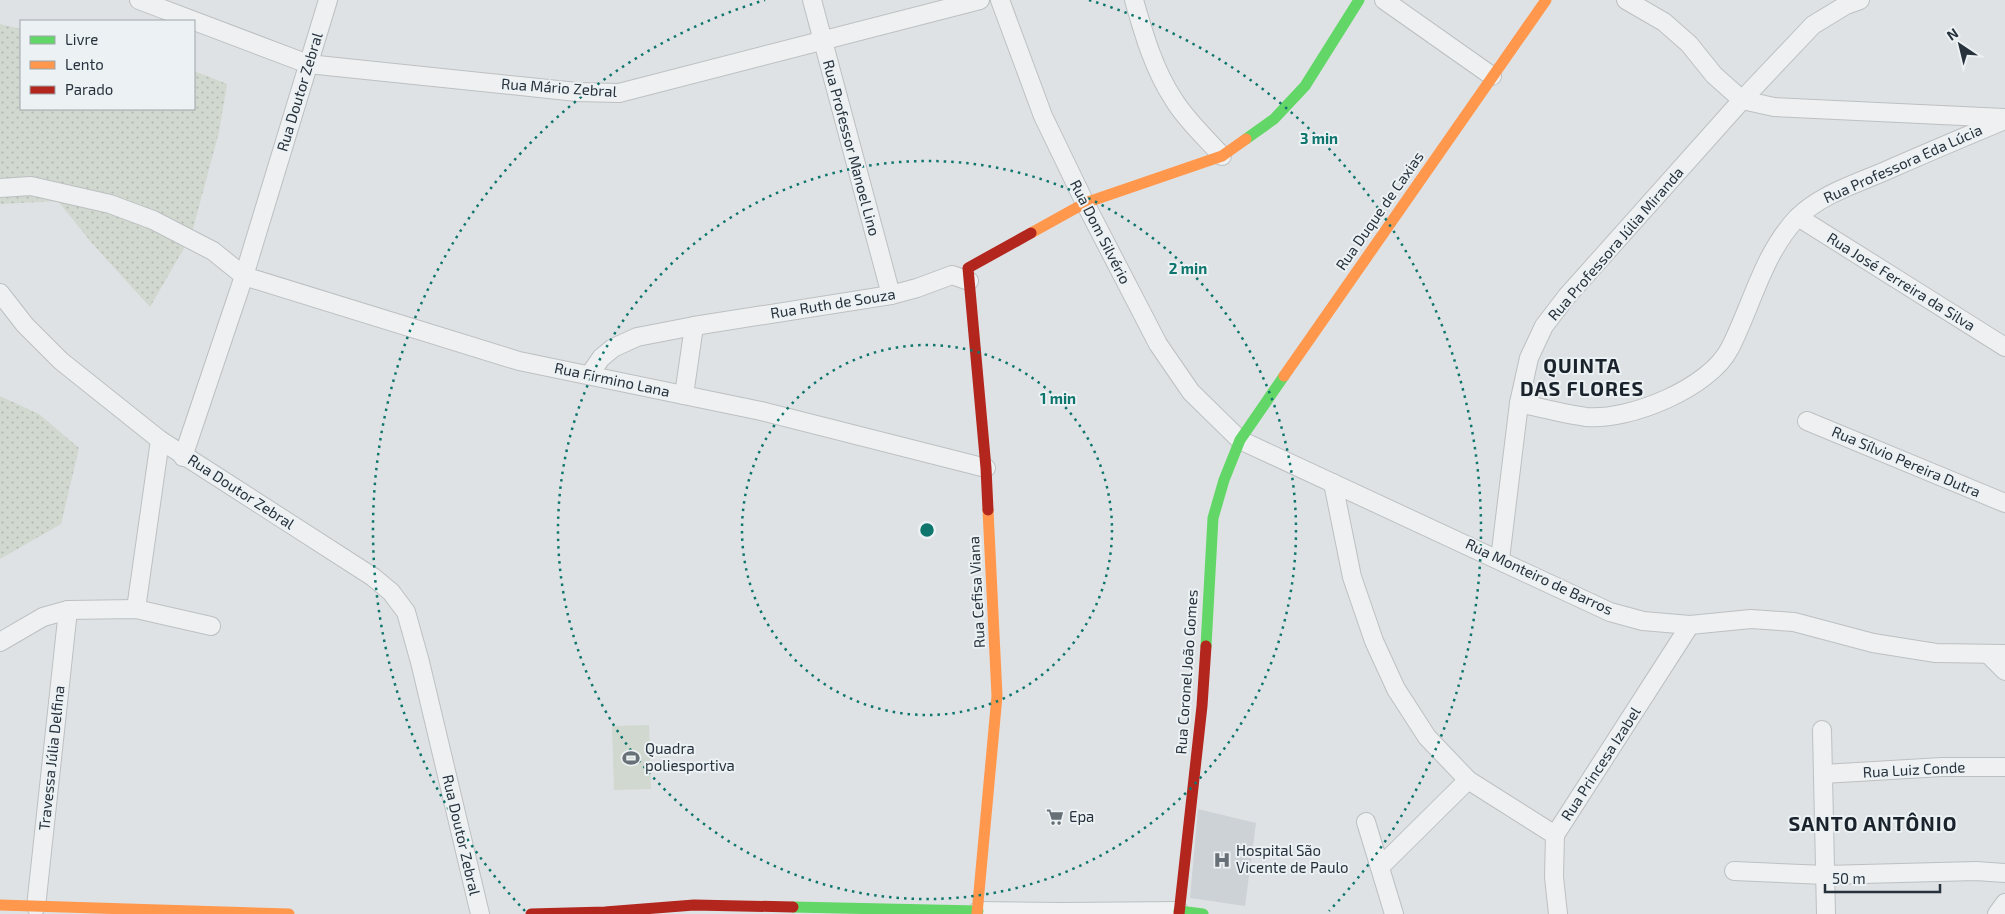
<svg xmlns="http://www.w3.org/2000/svg" width="2005" height="914" font-family="'Exo 2',sans-serif">
<style>
.built{fill:#cdd2d7}
.grass{fill:url(#grass-dots)}
.pitch{fill:#d1d8cf}
.lines{fill:none;stroke-linecap:round;stroke-linejoin:round}
.street-casing{stroke:#bdc0c2;stroke-width:20}
.street{stroke:#eef0f1;stroke-width:18}
.fast{stroke:#63d668;stroke-width:11}
.slow{stroke:#ff974d;stroke-width:11}
.jam{stroke:#b3261e;stroke-width:11}
.ring{fill:none;stroke:#0f766e;stroke-width:2.5;stroke-dasharray:2.5 5}
.labels{text-anchor:middle;stroke-width:4;stroke-linejoin:round;paint-order:stroke}
.street-label{font-size:15px;fill:#27323c;stroke:#ecf1f4}
.poi-label{font-size:15px;fill:#27323c;stroke:#ecf1f4;text-anchor:start}
.district-label{font-size:20px;font-weight:bold;letter-spacing:1px;fill:#1a232c;stroke:#ecf1f4}
.centre{fill:#0f766e;stroke:#ecf1f4;stroke-width:2.5}
.ring-label{font-size:15px;text-anchor:middle;font-weight:bold;fill:#0f766e;stroke:#ecf1f4;stroke-width:4;stroke-linejoin:round;paint-order:stroke}
</style>
<defs>
<pattern id="grass-dots" width="8" height="8" patternUnits="userSpaceOnUse" patternTransform="scale(1.25)"><rect width="8" height="8" fill="#d1d8cf"/><path d="M2 2h.1M6 6h.1" fill="none" stroke="#b3bab3" stroke-width="1.8" stroke-linecap="round"/></pattern>
</defs>
<rect width="100%" height="100%" fill="#dfe2e4"/>
<polygon class="built" points="1198,809 1256,823 1245,906 1190,898"/>
<g class="grass">
<polygon points="0,24 21,29 21,109 194,109 194,71 227,84 219,132 191,236 150,307 90,241 58,201 0,204"/>
<polygon points="0,396 39,414 79,448 61,524 0,559"/>
</g>
<polygon class="pitch" points="649,725 651,789 614,790 612,726"/>
<g class="lines">
<g class="street-casing">
<g id="street">
<polyline points="139,0 308,64 577,92 619,93 980,0"/>
<polyline points="812,0 891,295"/>
<polyline points="1000,0 1043,116 1085,203 1158,344 1191,392 1240,440 1610,612 1643,621 1690,625 1751,619 1794,622 1873,643 1936,653 2005,654"/>
<path d="M 1134,0 C 1144,35 1154,70 1174,100 C 1186,120 1206,138 1222,156"/>
<polyline points="1384,0 1492,76"/>
<polyline points="1626,0 1664,22 1689,44 1714,75 1742,100 1774,107 2004,118"/>
<polyline points="0,188 31,186 110,204 153,220 213,251 244,276 519,361 761,411 986,468"/>
<polyline points="1798,217 2005,347"/>
<polyline points="0,293 25,325 61,361 160,440 373,577 391,592 406,612 420,662 480,914"/>
<polyline points="590,374 601,358 613,348 637,337 694,326 891,295 917,288 952,275 969,281"/>
<polyline points="684,395 694,326"/>
<path d="M 1519,403 C 1541,408 1564,414 1586,417 C 1629,421 1710,388 1730,348 C 1752,305 1763,254 1797,218 C 1820,195 1855,184 1883,172 C 1924,154 1964,137 2005,120"/>
<polyline points="1807,421 2005,503"/>
<polyline points="183,457 244,276 328,0"/>
<polyline points="1333,483 1352,577 1374,641 1396,689 1427,737 1468,780 1555,835"/>
<polyline points="1500,559 1519,403 1529,358 1544,326 1567,296 1742,100 1813,25 1846,5 1860,0"/>
<polyline points="136,609 160,440"/>
<polyline points="0,642 43,617 68,610 136,609 211,626"/>
<polyline points="1988,654 2005,671"/>
<polyline points="1822,730 1826,914"/>
<polyline points="1823,774 1942,767 2005,767"/>
<polyline points="1366,822 1394,914"/>
<polyline points="1380,867 1468,780"/>
<polyline points="1734,871 1825,875 1976,871 2005,873"/>
<polyline points="36,907 68,610"/>
<polyline points="978,911 1062,912 1179,911"/>
<polyline points="1558,914 1554,877 1555,835 1690,625"/>
<polyline points="1997,914 2005,903"/>
</g>
</g>
<use href="#street" class="street"/>
<g class="fast">
<polyline points="1246,139 1274,119 1305,86 1359,0"/>
<polyline points="1206,646 1213,518 1224,480 1240,440 1284,376"/>
<polyline points="793,907 978,911"/>
<polyline points="1179,911 1203,914"/>
</g>
<g class="slow">
<polyline points="1031,233 1085,203 1222,156 1246,139"/>
<polyline points="1284,376 1546,0"/>
<polyline points="0,905 289,914"/>
<polyline points="977,914 997,696 988,510"/>
</g>
<g class="jam">
<polyline points="988,510 986,468 968,268 1031,233"/>
<polyline points="531,914 605,912 694,905 793,907"/>
<polyline points="1179,914 1202,706 1206,646"/>
</g>
</g>
<g class="ring">
<circle cx="927" cy="530" r="185"/>
<circle cx="927" cy="530" r="369"/>
<path d="M525 911A554 554 0 0 1 765 0M1089 0A554 554 0 0 1 1329 911"/>
</g>
<defs>
<g id="stadium-bare" transform="scale(1.35)"><path d="M0-5a6.5 5 0 1 0 0 10a6.5 5 0 1 0 0-10ZM-3.5-1.8h7v3.6h-7Z" fill="#677077" stroke="#ecf1f4" stroke-width="2.5" paint-order="stroke"/></g>
<g id="supermarket-bare" transform="scale(1.35)"><path d="M-6-5.5h2.5l.6 2H6L4.5 2H-2.5L-4.4-4H-6ZM-1.5 3.2a1.3 1.3 0 1 0 .1 0ZM3 3.2a1.3 1.3 0 1 0 .1 0Z" fill="#677077" stroke="#ecf1f4" stroke-width="2.5" paint-order="stroke"/></g>
<g id="hospital-bare" transform="scale(1.35)"><path d="M-5-5h3v3.5h4V-5h3V5h-3V1.5h-4V5h-3Z" fill="#677077" stroke="#ecf1f4" stroke-width="2.5" paint-order="stroke"/></g>
</defs>
<g fill-rule="evenodd">
<use href="#stadium-bare" x="631" y="758"/>
<use href="#supermarket-bare" x="1055" y="817"/>
<use href="#hospital-bare" x="1222" y="860"/>
</g>
<g class="labels">
<g class="street-label">
<text transform="translate(559 88) rotate(4)" y="5">Rua Mário Zebral</text>
<text transform="translate(300 92) rotate(-73)" y="5">Rua Doutor Zebral</text>
<text transform="translate(851 148) rotate(75)" y="5">Rua Professor Manoel Lino</text>
<text transform="translate(1903 164) rotate(-24)" y="5">Rua Professora Eda Lúcia</text>
<text transform="translate(1380 211) rotate(-55)" y="5">Rua Duque de Caxias</text>
<text transform="translate(1100 232) rotate(63)" y="5">Rua Dom Silvério</text>
<text transform="translate(1616 244) rotate(-49)" y="5">Rua Professora Júlia Miranda</text>
<text transform="translate(1901 282) rotate(32)" y="5">Rua José Ferreira da Silva</text>
<text transform="translate(833 304) rotate(-9)" y="5">Rua Ruth de Souza</text>
<text transform="translate(612 380) rotate(12)" y="5">Rua Firmino Lana</text>
<text transform="translate(1906 462) rotate(23)" y="5">Rua Sílvio Pereira Dutra</text>
<text transform="translate(241 492) rotate(33)" y="5">Rua Doutor Zebral</text>
<text transform="translate(1539 577) rotate(25)" y="5">Rua Monteiro de Barros</text>
<text transform="translate(977 592) rotate(-93)" y="5">Rua Cefisa Viana</text>
<text transform="translate(1187 672) rotate(-86)" y="5">Rua Coronel João Gomes</text>
<text transform="translate(52 758) rotate(-84)" y="5">Travessa Júlia Delfina</text>
<text transform="translate(1601 764) rotate(-57)" y="5">Rua Princesa Izabel</text>
<text transform="translate(1914 770) rotate(-3)" y="5">Rua Luiz Conde</text>
<text transform="translate(461 835) rotate(77)" y="5">Rua Doutor Zebral</text>
</g>
<g class="poi-label">
<text x="645" y="754">Quadra<tspan x="645" dy="17">poliesportiva</tspan></text>
<text x="1069" y="822">Epa</text>
<text x="1236" y="856">Hospital São<tspan x="1236" dy="17">Vicente de Paulo</tspan></text>
</g>
<g class="district-label">
<text x="1582" y="373">QUINTA<tspan x="1582" dy="23">DAS FLORES</tspan></text>
<text x="1873" y="831">SANTO ANTÔNIO</text>
</g>
</g>
<circle cx="927" cy="530" r="8" class="centre"/>
<g class="ring-label">
<text x="1319" y="144">3 min</text>
<text x="1188" y="274">2 min</text>
<text x="1058" y="404">1 min</text>
</g>
<rect x="20" y="20" width="175" height="90" fill="#ecf1f4" stroke="#9da5aa"/>
<rect x="30" y="36" width="25" height="8" fill="#63d668" stroke="#9da5aa"/>
<text x="65" y="45" font-size="15" fill="#27323c">Livre</text>
<rect x="30" y="61" width="25" height="8" fill="#ff974d" stroke="#9da5aa"/>
<text x="65" y="70" font-size="15" fill="#27323c">Lento</text>
<rect x="30" y="86" width="25" height="8" fill="#b3261e" stroke="#9da5aa"/>
<text x="65" y="95" font-size="15" fill="#27323c">Parado</text>
<g transform="translate(1960 45) rotate(325)" stroke="#ecf1f4" stroke-width="4" paint-order="stroke">
<path d="M0-4L9 19L0 12L-9 19Z" fill="#27323c"/>
<text y="-8" font-size="14" font-weight="bold" text-anchor="middle" fill="#27323c">N</text>
</g>
<path d="M1825 884v8h115v-8" fill="none" stroke="#27323c" stroke-width="2.5"/>
<text x="1832" y="884" font-size="15" fill="#27323c" stroke="#ecf1f4" stroke-width="4" paint-order="stroke">50 m</text>
</svg>
